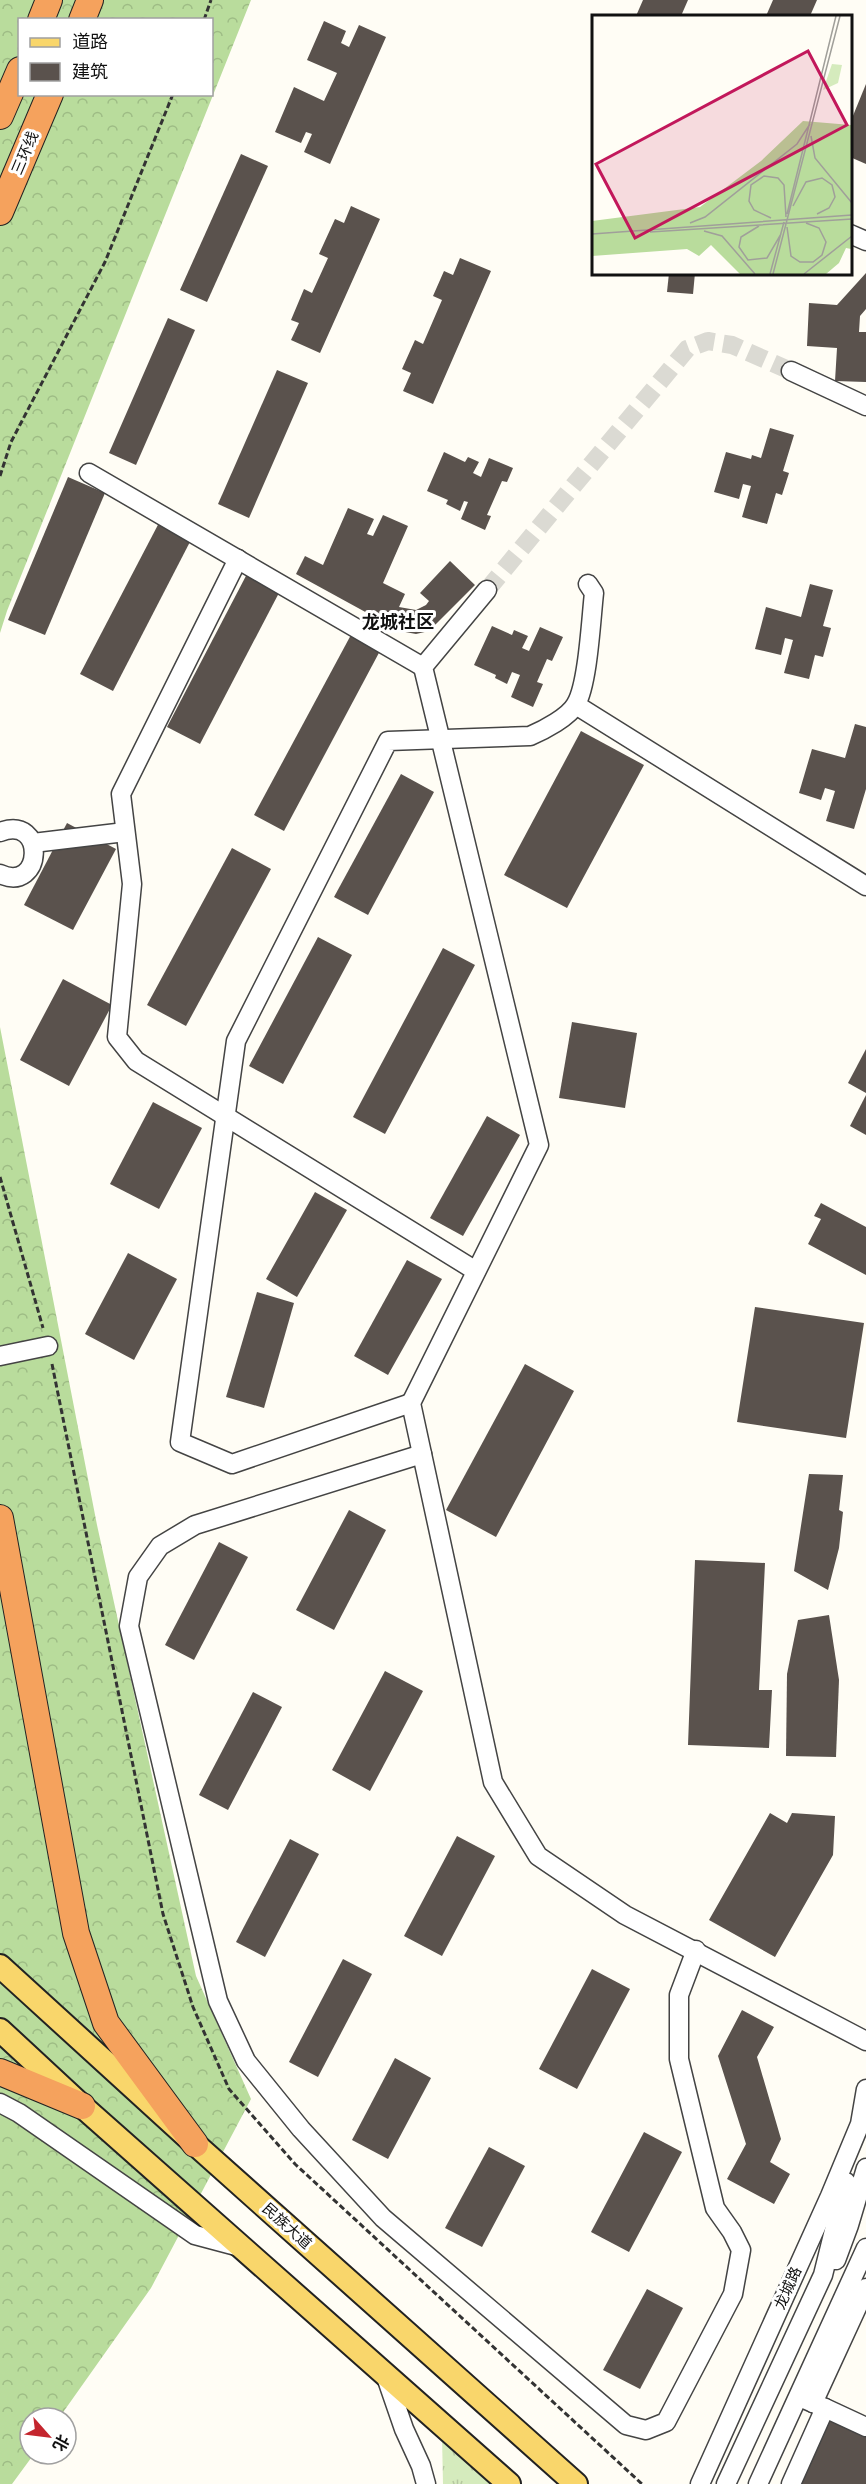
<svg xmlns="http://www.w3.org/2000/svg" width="866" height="2484" font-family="'Times New Roman','Noto Sans SC',serif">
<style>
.grass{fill:url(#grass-tufts)}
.forest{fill:url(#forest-crowns);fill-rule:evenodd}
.building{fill:#5a524d}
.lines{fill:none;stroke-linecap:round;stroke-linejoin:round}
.minor-tunnel{stroke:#dbdad3;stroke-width:18;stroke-dasharray:18 9;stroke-linecap:butt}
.minor-casing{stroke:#444;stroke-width:21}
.major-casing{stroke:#222;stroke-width:26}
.highway-casing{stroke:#222;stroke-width:28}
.path{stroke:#333;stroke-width:3;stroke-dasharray:6 3;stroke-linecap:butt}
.minor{stroke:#fff;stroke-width:18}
.major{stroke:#f9d66b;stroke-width:22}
.highway{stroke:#f5a25d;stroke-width:26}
.labels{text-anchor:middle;stroke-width:6;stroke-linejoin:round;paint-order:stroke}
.street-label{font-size:15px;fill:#111;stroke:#fff}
.quarter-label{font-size:18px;font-weight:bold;fill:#111;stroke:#fff}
.inset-road{fill:none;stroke:#a09f9a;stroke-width:1.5}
.view{fill:#c2185b;fill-opacity:0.15;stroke:#c2185b;stroke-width:3}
.inset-edge{fill:none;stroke:#111;stroke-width:3}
</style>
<defs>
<pattern id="grass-tufts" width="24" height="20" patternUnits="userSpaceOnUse" patternTransform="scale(1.5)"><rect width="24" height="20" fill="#d5ebbd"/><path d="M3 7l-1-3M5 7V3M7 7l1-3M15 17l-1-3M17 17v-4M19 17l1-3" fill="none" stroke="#b6c8a1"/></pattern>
<pattern id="forest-crowns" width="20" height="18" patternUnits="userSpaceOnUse" patternTransform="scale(1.5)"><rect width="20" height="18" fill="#b9dc9c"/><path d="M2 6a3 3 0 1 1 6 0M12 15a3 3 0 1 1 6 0" fill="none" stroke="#9ebc85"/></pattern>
</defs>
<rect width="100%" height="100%" fill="#fffdf5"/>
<polygon class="grass" points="442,2436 495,2484 443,2484"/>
<g class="forest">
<path d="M 0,0 L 251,0 L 7,611 L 0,633 ZM 20,20 L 212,20 L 212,94 L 20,94 Z"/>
<polygon points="0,1027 97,1525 196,1976 251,2099 151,2288 59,2418 30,2418 30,2454 34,2454 12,2484 0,2484"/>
</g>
<g class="building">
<polygon points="643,0 688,0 681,16 636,16"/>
<polygon points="773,0 817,0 810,16 766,16"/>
<polygon points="324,21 346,31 341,43 349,47 359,25 386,37 330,164 304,152 312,134 306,132 301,143 275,132 294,87 324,101 337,73 307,60"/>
<polygon points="866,84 866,164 850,157 850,123"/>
<polygon points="241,154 268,166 207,302 180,290"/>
<polygon points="351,206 380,219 320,353 291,340 299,323 291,320 304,289 312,293 328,258 319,254 335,219 344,223"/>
<polygon points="460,258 491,271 433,404 403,391 411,373 402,369 415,340 423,344 442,300 433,296 444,271 453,275"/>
<polygon points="669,273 695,273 693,294 667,292"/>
<polygon points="866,273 866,309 860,316 859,332 866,332 866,382 835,381 837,348 807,346 809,303 837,305"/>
<polygon points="168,318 195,330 136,465 109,453"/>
<polygon points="277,370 308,383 249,518 218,504"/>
<polygon points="770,428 794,435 783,471 789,473 782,495 776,493 767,524 742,517 751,486 743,484 739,499 714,492 726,452 751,459 752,455 761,458"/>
<polygon points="444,452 465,462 468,457 479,462 473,473 481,477 489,458 513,468 507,482 502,481 487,515 491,516 485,530 461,519 468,502 464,501 460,511 446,504 448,500 427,491"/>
<polygon points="68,477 105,493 45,635 8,620"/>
<polygon points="348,508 374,519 367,534 373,536 383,515 408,526 383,583 405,594 399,607 416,610 426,605 429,601 420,593 450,561 475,585 429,631 416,634 400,631 296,574 305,556 323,565"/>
<polygon points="161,519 193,536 113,691 80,674"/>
<polygon points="248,572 281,589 200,744 167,727"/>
<polygon points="810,584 833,590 823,626 831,628 823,657 815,655 809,679 784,673 793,640 785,638 781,655 755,649 766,607 801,617"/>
<polygon points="492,626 512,635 514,630 528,636 522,648 529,651 540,627 563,637 552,661 547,659 537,682 543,684 533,707 511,697 520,675 512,672 507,684 495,678 496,675 474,665"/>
<polygon points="352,633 381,649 284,831 254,815"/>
<polygon points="855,724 866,727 866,789 854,829 826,821 835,791 825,788 821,800 799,793 812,749 845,758"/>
<polygon points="581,731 644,765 567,908 504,875"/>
<polygon points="401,774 434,792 368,915 334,897"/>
<polygon points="67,823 116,849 73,930 24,905"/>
<polygon points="232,848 271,869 186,1026 147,1005"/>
<polygon points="318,937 352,955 283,1084 249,1066"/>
<polygon points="443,948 475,965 385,1134 353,1117"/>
<polygon points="63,979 112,1005 69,1086 20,1060"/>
<polygon points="572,1022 637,1033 625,1108 559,1098"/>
<polygon points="866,1049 866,1093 848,1083"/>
<polygon points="866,1095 866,1135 850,1126"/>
<polygon points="153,1102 202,1128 159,1209 110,1184"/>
<polygon points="487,1116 520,1135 463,1236 430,1218"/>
<polygon points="315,1192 347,1210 297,1297 266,1279"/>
<polygon points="821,1203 866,1227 866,1275 808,1244 821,1219 814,1216"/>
<polygon points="128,1253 177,1279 134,1360 85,1334"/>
<polygon points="407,1260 442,1279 388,1375 354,1356"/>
<polygon points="257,1292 294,1303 264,1408 226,1397"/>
<polygon points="755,1307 864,1323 846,1438 737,1422"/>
<polygon points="525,1364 574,1391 496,1537 446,1510"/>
<polygon points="809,1474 843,1475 839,1510 843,1512 839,1548 828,1590 794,1571"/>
<polygon points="349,1510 386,1530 334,1630 296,1610"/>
<polygon points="219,1542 248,1557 194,1660 165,1645"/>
<polygon points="695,1560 765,1563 759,1690 772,1690 769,1748 688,1745"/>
<polygon points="829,1615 839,1680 836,1757 786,1756 787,1674 798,1620"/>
<polygon points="385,1671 423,1691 370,1791 332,1770"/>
<polygon points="253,1692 282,1707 228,1810 199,1795"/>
<polygon points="770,1813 787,1823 792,1813 835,1816 833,1855 775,1957 709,1920"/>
<polygon points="457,1836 495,1856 442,1956 404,1936"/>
<polygon points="290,1839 319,1854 265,1957 236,1942"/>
<polygon points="343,1959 372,1974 318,2077 289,2062"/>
<polygon points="592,1969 630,1989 577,2089 539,2069"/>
<polygon points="742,2010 774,2027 757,2057 781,2139 770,2162 790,2174 774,2204 727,2179 746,2144 718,2056"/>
<polygon points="395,2058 431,2078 388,2159 352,2140"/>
<polygon points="644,2132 682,2152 629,2252 591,2232"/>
<polygon points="489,2147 525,2166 482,2247 445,2228"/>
<polygon points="647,2289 683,2308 640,2389 603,2370"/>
<polygon points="830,2420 866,2437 866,2484 800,2484"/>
</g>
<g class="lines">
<polyline class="minor-tunnel" points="487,590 687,349 708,341 732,345 791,371"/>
<g class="minor-casing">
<g id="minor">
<polyline points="850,234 866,241"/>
<polyline points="791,371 866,406"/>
<polyline points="89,473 423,667"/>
<polyline points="238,559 121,794 132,884 117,1037 136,1061 476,1271"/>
<polyline points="487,590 423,667 539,1145 411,1403 493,1782 538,1856 625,1915 866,2041"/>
<polyline points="576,705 866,886"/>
<path d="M 0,832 C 47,814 43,894 0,874"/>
<polyline points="33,843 125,832"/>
<polyline points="0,1356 48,1346"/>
<path d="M 411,1403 L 232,1464 L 180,1442 L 236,1041 L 388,741 L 530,736 C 544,730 569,717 576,704 C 588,684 591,619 594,593 L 588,584"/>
<polyline points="422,1454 195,1525 160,1546 138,1577 129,1626 218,2001 246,2061 301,2129 383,2218 626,2425 646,2430 666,2422 733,2294 741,2250 732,2232 715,2208 679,2059 679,1995 696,1950"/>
<polyline points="0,2103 19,2113 195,2235 240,2247"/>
<polyline points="836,2260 849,2225 866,2168"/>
<polyline points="385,2374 404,2429 421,2466 426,2484"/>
<polyline points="813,2403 866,2288"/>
<polyline points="825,2408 866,2427"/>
<polyline points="700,2484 830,2196 860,2124 866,2089"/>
<polyline points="726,2484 823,2275 846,2182"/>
<polyline points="758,2484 866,2248"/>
<polyline points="791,2484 825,2408 804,2399"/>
</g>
</g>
<g class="major-casing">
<g id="major">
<polyline points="0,1966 195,2144 576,2484"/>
<polyline points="0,2030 82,2106 509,2484"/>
</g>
</g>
<g class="highway-casing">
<g id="highway">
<polyline points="41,20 49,0"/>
<polyline points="82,20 90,0"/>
<polyline points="0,116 20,70"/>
<polyline points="0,212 50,94"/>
<polyline points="0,1518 76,1933 106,2023 195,2144"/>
<polyline points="0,2072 82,2106"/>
</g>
</g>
<g class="path">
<polyline points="204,20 211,0"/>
<polyline points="0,476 11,442 105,262 173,94"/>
<polyline points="0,1177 43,1328"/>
<polyline points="52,1364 163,1914 193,2007 229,2089 295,2164 642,2484"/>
</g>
<use href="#minor" class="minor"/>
<use href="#major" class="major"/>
<use href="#highway" class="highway"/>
</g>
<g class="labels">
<g class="street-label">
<text transform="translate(25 153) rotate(-67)" y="5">三环线</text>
<text transform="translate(287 2226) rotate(42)" y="5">民族大道</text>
<text transform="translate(788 2288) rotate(-66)" y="5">龙城路</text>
</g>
<g class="quarter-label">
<text x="398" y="628">龙城社区</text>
</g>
</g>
<g transform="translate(592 15)">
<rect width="260" height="260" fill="#fffdf5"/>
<path d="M 240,49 L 250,50 L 246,68 L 231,75 Z" fill="#d5ebbd"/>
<path d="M 211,106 L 259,110 L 259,234 L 254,233 L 247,248 L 234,259 L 148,259 L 119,230 L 107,241 L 95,234 L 0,241 L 0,206 L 108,192 L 169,146 Z" fill="#b9dc9c"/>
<path class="inset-road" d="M 219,121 L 223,143 L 260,188M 201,191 L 214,167 L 230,163 L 240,170 L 243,182 L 237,193 L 225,199M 195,199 L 244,1M 179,203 L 162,195 L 157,186 L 159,170 L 172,161 L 186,163 L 192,170 L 194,202M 98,208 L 113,202 L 205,129 L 218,109M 167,211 L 149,222 L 147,232 L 156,245 L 175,243 L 189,219M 195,212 L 199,241 L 208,247 L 221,247 L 230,240 L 234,227 L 227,213 L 214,208M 112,216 L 130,221 L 163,259M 58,217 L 260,204M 0,219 L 260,200M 178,259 L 192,207M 181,259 L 248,1M 212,259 L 260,221"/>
<path class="view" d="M 216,36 L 255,110 L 43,223 L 4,149 Z"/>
<rect width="260" height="260" class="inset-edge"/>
</g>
<rect x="18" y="18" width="195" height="78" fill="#ffffff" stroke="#a0a0a0" stroke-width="1.5"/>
<rect x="30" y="38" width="30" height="9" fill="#f9d66b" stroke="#a0a0a0" stroke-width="1.5"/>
<text x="72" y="48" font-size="18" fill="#111111">道路</text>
<rect x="30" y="63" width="30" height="18" fill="#5a524d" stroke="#a0a0a0" stroke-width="1.5"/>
<text x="72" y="78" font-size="18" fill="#111111">建筑</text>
<g transform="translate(48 2436) rotate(118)"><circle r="28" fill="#ffffff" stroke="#a0a0a0" stroke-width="1.5"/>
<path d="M0-4.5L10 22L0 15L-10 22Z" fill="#c4262e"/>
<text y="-9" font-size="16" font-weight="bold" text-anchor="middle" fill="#111111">北</text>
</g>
</svg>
